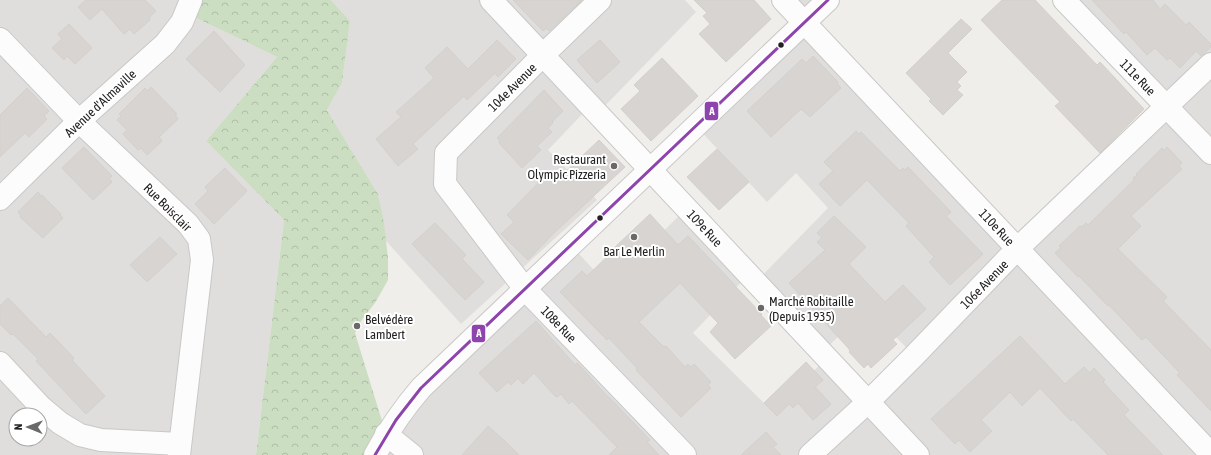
<svg xmlns="http://www.w3.org/2000/svg" width="1211" height="455" font-family="'Asap Condensed',sans-serif">
<style>
.residential{fill:#dfdedc;fill-rule:evenodd}
.forest{fill:url(#forest-crowns)}
.building{fill:#d7d4d2;stroke:#d3d0cc}
.lines{fill:none;stroke-linecap:round;stroke-linejoin:round}
.minor-casing{stroke:#c9c8c7;stroke-width:24}
.minor{stroke:#fdfcfc;stroke-width:22}
.bus-1-casing{stroke:#fff;stroke-width:6}
.bus-1{stroke:#8e44ad;stroke-width:3}
.bus-dot{fill:#222;stroke:#fff;stroke-width:1.5}
.poi-dot{fill:#6a6968;stroke:#fff;stroke-width:1.5}
.labels{text-anchor:middle;stroke-width:4;stroke-linejoin:round;paint-order:stroke}
.street-label{font-size:13px;fill:#222;stroke:#fff}
.poi-label{font-size:13px;fill:#222;stroke:#fff;text-anchor:start}
.line-badge{stroke:#fff;stroke-width:1.5}
.badge-label{font-size:11px;text-anchor:middle;font-weight:bold;fill:#fff}
</style>
<defs>
<pattern id="forest-crowns" width="20" height="18" patternUnits="userSpaceOnUse"><rect width="20" height="18" fill="#cbdec1"/><path d="M2 6a3 3 0 1 1 6 0M12 15a3 3 0 1 1 6 0" fill="none" stroke="#aebea6"/></pattern>
</defs>
<rect width="100%" height="100%" fill="#f0eeeb"/>
<g class="residential">
<path d="M 0,0 L 194,0 L 190,15 L 277,57 L 206,141 L 284,220 L 256,455 L 0,455 ZM 16,415 L 40,415 L 40,439 L 16,439 Z"/>
<polygon points="331,0 685,0 696,12 598,113 590,106 548,150 597,200 461,324 386,241 378,194 327,110 342,83 350,21"/>
<polygon points="783,0 828,0 805,22 1017,248 1166,107 1064,0 1211,0 1211,455 375,455 386,434 571,245 623,302 629,265 687,208 749,274 693,333 772,411 827,358 868,402 914,356 869,308 822,352 756,282 828,208 796,173 767,202 696,126 804,23"/>
</g>
<polygon class="forest" points="194,0 331,0 350,21 342,83 327,110 378,194 384,223 388,258 388,280 375,303 361,321 355,333 386,434 375,455 256,455 284,220 206,141 277,57 190,15"/>
<g class="building">
<polygon points="86,0 145,0 156,11 149,18 150,20 134,34 130,29 124,34 102,9 90,20 78,7"/>
<polygon points="513,0 582,0 549,31 547,28 543,31"/>
<polygon points="694,0 754,0 771,19 726,62 699,34 710,24 703,16 707,13"/>
<polygon points="1002,0 1035,0 1097,65 1100,62 1144,109 1100,153 1055,106 1060,102 981,20"/>
<polygon points="1092,0 1153,0 1160,9 1165,4 1186,25 1189,22 1211,44 1211,47 1201,56 1196,51 1180,68 1170,58 1167,60 1155,48 1147,55 1126,32 1124,34"/>
<polygon points="961,19 972,29 948,53 967,72 957,82 961,86 957,90 963,95 943,115 929,101 931,99 906,73"/>
<polygon points="69,24 92,48 75,64 67,56 64,60 52,48 62,39 58,34"/>
<polygon points="214,31 245,65 220,92 186,59"/>
<polygon points="497,40 516,59 498,77 495,73 467,100 464,96 413,144 418,149 398,166 376,139 401,117 396,112 434,78 425,68 447,47 468,69"/>
<polygon points="600,40 620,62 597,83 577,60"/>
<polygon points="813,56 838,82 837,83 841,88 810,117 801,109 771,137 747,111 802,59 806,63"/>
<polygon points="662,58 698,96 651,141 621,109 640,91 634,85"/>
<polygon points="151,87 177,114 175,115 178,119 159,137 162,141 147,155 141,148 138,150 123,134 127,130 117,120 121,116 119,114 145,88 148,91"/>
<polygon points="27,88 49,111 44,116 47,119 29,137 25,133 0,157 0,115"/>
<polygon points="544,90 563,111 552,122 553,123 548,128 552,132 537,146 541,150 522,168 499,143 500,141 497,138"/>
<polygon points="856,131 859,134 861,132 900,171 903,168 905,170 908,167 951,212 946,216 983,254 950,285 929,262 934,257 906,226 909,223 867,180 840,206 819,184 833,171 824,162"/>
<polygon points="599,140 625,167 554,233 528,260 501,234 514,222 507,215 544,177 560,177"/>
<polygon points="84,147 112,176 109,178 112,182 93,200 62,168"/>
<polygon points="1167,147 1182,163 1179,166 1182,169 1131,216 1141,226 1118,249 1167,297 1163,301 1211,350 1211,411 1177,375 1180,373 1146,337 1142,340 1109,305 1108,306 1079,276 1078,277 1055,253 1061,248 1059,246 1080,226 1082,227 1086,223 1088,225 1134,180 1133,178 1137,175 1136,174 1162,148 1164,151"/>
<polygon points="717,149 749,182 719,210 687,177"/>
<polygon points="225,168 247,191 214,224 195,204 208,191 205,187"/>
<polygon points="38,192 41,196 42,195 61,214 60,215 63,218 43,238 20,217 21,216 18,212"/>
<polygon points="650,214 678,245 688,236 734,284 734,285 762,314 761,315 771,326 735,359 710,332 718,323 680,283 639,322 664,347 666,346 685,367 688,364 691,367 694,364 711,382 708,385 711,388 681,417 636,370 637,368 609,338 607,340 560,292 582,271 587,276 615,249 614,248"/>
<polygon points="834,216 866,247 849,264 885,302 903,285 926,309 893,340 897,344 871,368 868,364 864,368 849,352 850,351 849,349 789,283 825,250 817,242 822,238 817,233"/>
<polygon points="435,223 466,255 462,259 484,282 465,300 412,244"/>
<polygon points="160,237 177,254 147,282 130,265"/>
<polygon points="8,298 46,337 50,333 74,358 72,360 105,396 86,414 36,361 38,359 13,334 11,335 0,324 0,306"/>
<polygon points="536,321 575,365 577,363 581,367 609,398 609,397 650,440 647,442 659,455 609,455 617,447 572,401 569,404 561,394 557,397 555,396 534,373 523,384 518,378 511,385 508,382 497,392 479,373"/>
<polygon points="1020,336 1065,384 1084,367 1090,373 1094,368 1105,380 1103,382 1129,410 1124,415 1163,455 1108,455 1073,419 1071,421 1040,388 1022,406 1010,392 981,420 992,431 970,452 959,440 955,444 931,419"/>
<polygon points="806,362 823,380 815,387 831,404 813,420 798,403 793,408 789,404 777,416 764,403"/>
<polygon points="488,426 505,441 519,455 462,455"/>
<polygon points="766,432 777,444 773,447 781,455 741,455"/>
</g>
<g class="lines">
<g class="minor-casing">
<g id="minor">
<polyline points="491,0 918,455"/>
<polyline points="600,0 543,55 446,153 445,184 525,289 685,455"/>
<polyline points="783,0 1211,454"/>
<polyline points="1064,0 1211,153"/>
<polyline points="0,39 79,121 188,224 199,239 202,260 179,455"/>
<polyline points="0,199 79,121 165,44 182,22 191,0"/>
<polyline points="0,363 41,407 60,423 80,435 101,440 180,444"/>
<polyline points="386,434 412,455"/>
<path d="M 375,455 C 388,431 403,409 421,388 L 828,0"/>
<polyline points="810,455 868,402 914,356 1017,249 1211,64"/>
</g>
</g>
<use href="#minor" class="minor"/>
<g class="bus-1-casing">
<polyline id="bus-1" points="375,455 396,420 421,388 828,0"/>
</g>
<use href="#bus-1" class="bus-1"/>
</g>
<g class="bus-dot">
<circle cx="781" cy="45" r="3.5"/>
<circle cx="600" cy="218" r="3.5"/>
</g>
<g class="poi-dot">
<circle cx="614" cy="166" r="4"/>
<circle cx="634" cy="237" r="4"/>
<circle cx="761" cy="308" r="4"/>
<circle cx="357" cy="326" r="4"/>
</g>
<g class="labels">
<g class="street-label">
<text transform="translate(1138 77) rotate(46)" y="5">111e Rue</text>
<text transform="translate(512 87) rotate(-45)" y="5">104e Avenue</text>
<text transform="translate(100 103) rotate(-43)" y="5">Avenue d'Almaville</text>
<text transform="translate(168 207) rotate(45)" y="5">Rue Boisclair</text>
<text transform="translate(997 227) rotate(47)" y="5">110e Rue</text>
<text transform="translate(705 228) rotate(47)" y="5">109e Rue</text>
<text transform="translate(984 284) rotate(-46)" y="5">106e Avenue</text>
<text transform="translate(559 324) rotate(46)" y="5">108e Rue</text>
</g>
<g class="poi-label">
<text x="606" y="164" text-anchor="end">Restaurant<tspan x="606" dy="15">Olympic Pizzeria</tspan></text>
<text x="634" y="256" text-anchor="middle">Bar Le Merlin</text>
<text x="769" y="306">Marché Robitaille<tspan x="769" dy="15">(Depuis 1935)</tspan></text>
<text x="365" y="324">Belvédère<tspan x="365" dy="15">Lambert</tspan></text>
</g>
</g>
<g class="line-badge">
<rect x="704" y="101" width="15" height="20" rx="4" fill="#8e44ad"/>
<rect x="471" y="324" width="15" height="19" rx="4" fill="#8e44ad"/>
</g>
<g class="badge-label">
<text x="712" y="115">A</text>
<text x="479" y="337">A</text>
</g>
<g transform="translate(28 427) rotate(271)"><circle r="19" fill="#ffffff" stroke="#a7a7a7"/>
<path d="M0-3L7 15L0 10L-7 15Z" fill="#6a6968"/>
<text y="-6" font-size="11" font-weight="bold" text-anchor="middle" fill="#222222">N</text>
</g>
</svg>
